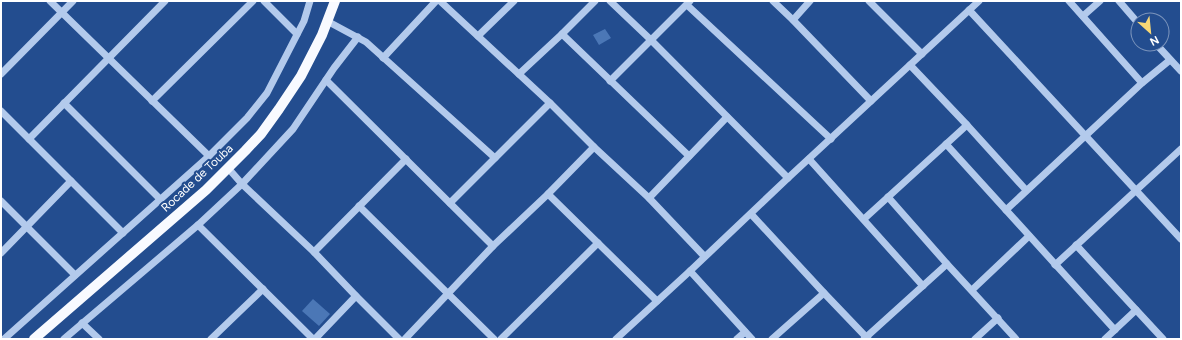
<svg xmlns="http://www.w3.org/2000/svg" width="1182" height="340" font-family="Figtree,sans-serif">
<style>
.building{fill:#4b77b6}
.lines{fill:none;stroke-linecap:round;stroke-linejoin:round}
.minor{stroke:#b3caec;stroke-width:7}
.major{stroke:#f8faff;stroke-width:10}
.labels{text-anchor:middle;stroke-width:4;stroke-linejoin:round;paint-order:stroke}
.street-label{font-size:12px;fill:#fff;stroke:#234d8f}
</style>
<rect width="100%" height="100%" fill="#234d8f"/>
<g class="building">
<polygon points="605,29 611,38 599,45 593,35"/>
<polygon points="313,299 330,314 319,326 302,311"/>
</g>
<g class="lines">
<g class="minor">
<polyline points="50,1 209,156"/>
<polyline points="264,1 297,34"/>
<polyline points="440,1 550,103 594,147 649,198 704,256"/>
<polyline points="610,1 651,40 788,178"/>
<polyline points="773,1 793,20 871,101"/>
<polyline points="869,1 922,54"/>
<polyline points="1069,1 1142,83"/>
<polyline points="1119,1 1138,23"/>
<polyline points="687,5 831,139"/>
<polyline points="969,10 1181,239"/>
<polyline points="1083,16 1100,1"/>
<polyline points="793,20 810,1"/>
<polyline points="327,21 366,42 495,158"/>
<polyline points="562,34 689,156"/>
<polyline points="478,36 514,1"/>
<polyline points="1156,44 1181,71"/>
<polyline points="383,58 436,1"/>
<polyline points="910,65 967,125 1026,190"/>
<polyline points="1,74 73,1"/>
<polyline points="519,74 562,34 595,1"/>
<polyline points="326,80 493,246"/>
<polyline points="610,81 690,1"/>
<polyline points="152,101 253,1"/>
<polyline points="64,103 160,199"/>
<polyline points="1,111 123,233"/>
<polyline points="29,139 165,1"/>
<polyline points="946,144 1115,330"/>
<polyline points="809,159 923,286"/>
<polyline points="228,168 242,184 314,252 356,296 399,339"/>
<polyline points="548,194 657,301"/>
<polyline points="888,197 947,264 1016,339"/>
<polyline points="649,198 727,117"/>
<polyline points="1,201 75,275"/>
<polyline points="450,203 550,103"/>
<polyline points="359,206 494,339"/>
<polyline points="1006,210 1142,83 1170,60"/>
<polyline points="751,214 824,293 868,339"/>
<polyline points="864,219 967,125"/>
<polyline points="198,225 313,339"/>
<polyline points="1076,245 1163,339"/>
<polyline points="314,252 406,159"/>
<polyline points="1,253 71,181"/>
<polyline points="1055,265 1181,149"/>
<polyline points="690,271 752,339"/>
<polyline points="972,290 1029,236"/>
<polyline points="82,323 99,339"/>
<polyline points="4,339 209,156 247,118 267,93 304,21 310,1"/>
<polyline points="64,339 198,225 242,184 293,129 334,68 358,37"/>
<polyline points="211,339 263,289"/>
<polyline points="315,339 356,296"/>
<polyline points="405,339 493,246 548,194 594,147"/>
<polyline points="501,339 598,243"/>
<polyline points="616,339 690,271 788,178 979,1"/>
<polyline points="737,339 745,332"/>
<polyline points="772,339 824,293"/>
<polyline points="864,339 947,264"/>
<polyline points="975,339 998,318"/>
<polyline points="1105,339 1136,310"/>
</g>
<polyline class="major" points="34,339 206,190 245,151 261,134 279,109 301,76 322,35 335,1"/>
</g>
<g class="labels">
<g class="street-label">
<text transform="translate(197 178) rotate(-43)" y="4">Rocade de Touba</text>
</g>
</g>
<rect width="1182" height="340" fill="none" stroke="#ffffff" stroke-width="4"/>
<g transform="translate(1150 32) rotate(153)"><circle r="19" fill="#234d8f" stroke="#7b94bc"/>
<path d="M0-3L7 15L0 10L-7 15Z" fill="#f7d775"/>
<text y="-6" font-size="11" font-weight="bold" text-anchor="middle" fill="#ffffff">N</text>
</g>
</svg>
